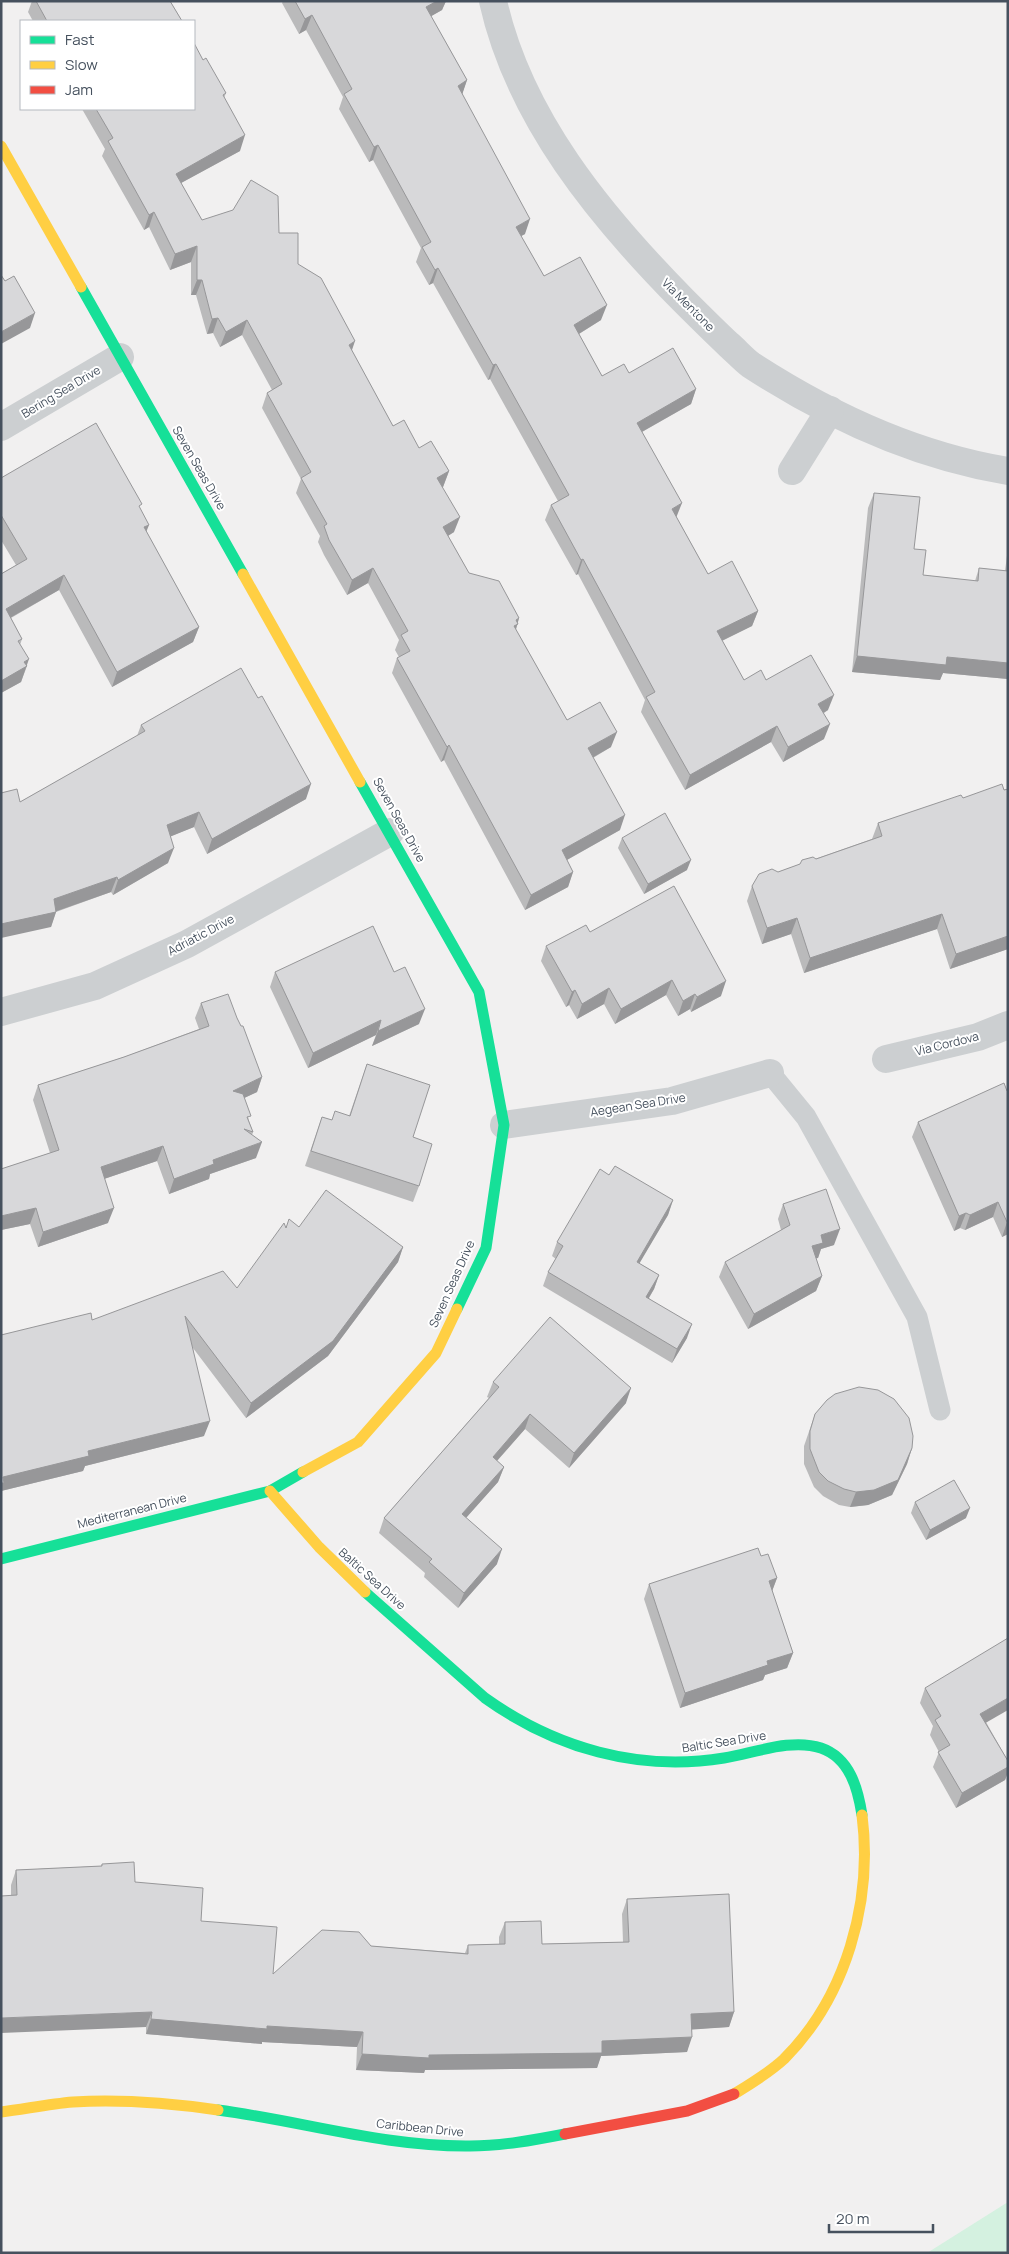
<svg xmlns="http://www.w3.org/2000/svg" width="1009" height="2254" font-family="Manrope,sans-serif">
<style>
.green{fill:#d4f1e0}
.lines{fill:none;stroke-linecap:round;stroke-linejoin:round}
.lane{stroke:#cccfd1;stroke-width:21}
.street{stroke:#cccfd1;stroke-width:28}
.fast{stroke:#16e098;stroke-width:11}
.slow{stroke:#ffcf43;stroke-width:11}
.jam{stroke:#f24e42;stroke-width:11}
.wall{fill:#bababb}
.shaded-wall{fill:#979799}
.building{fill:#d8d8da;stroke:#979799}
.labels{text-anchor:middle;stroke-width:4;stroke-linejoin:round;paint-order:stroke}
.street-label{font-size:12px;fill:#46515e;stroke:#fff}
</style>
<rect width="100%" height="100%" fill="#f1f0f0"/>
<polygon class="green" points="1008,2202 1008,2253 927,2253"/>
<g class="lines">
<polyline class="lane" points="770,1073 806,1117 917,1317 940,1410"/>
<g class="street">
<path d="M 493,1 C 519,118 600,216 683,300 C 698,315 713,330 729,345 C 736,351 743,359 751,365 C 828,415 917,456 1008,471"/>
<polyline points="1,427 120,357"/>
<polyline points="792,471 830,410"/>
<polyline points="1,1012 95,986 187,944 390,832"/>
<polyline points="886,1059 978,1037 1008,1025"/>
<polyline points="504,1125 672,1101 770,1073"/>
</g>
<g class="fast">
<polyline points="81,287 243,574"/>
<polyline points="360,782 479,992 504,1125 486,1248 457,1309"/>
<polyline points="1,1559 270,1491 303,1472"/>
<path d="M 365,1592 L 485,1698 C 555,1748 638,1772 724,1758 C 755,1753 791,1738 821,1748 C 850,1758 858,1789 862,1815"/>
<path d="M 218,2110 C 302,2121 385,2147 470,2146 C 502,2146 534,2140 565,2134"/>
</g>
<g class="slow">
<polyline points="1,146 81,287"/>
<polyline points="243,574 360,782"/>
<polyline points="303,1472 358,1442 436,1353 457,1309"/>
<polyline points="270,1491 319,1547 365,1592"/>
<path d="M 734,2094 C 752,2083 769,2073 784,2059 C 846,1997 873,1902 862,1815"/>
<path d="M 1,2112 C 25,2109 49,2104 73,2102 C 121,2099 170,2103 218,2110"/>
</g>
<polyline class="jam" points="565,2134 687,2111 734,2094"/>
</g>
<g class="wall">
<polygon points="32,1 170,1 182,21 33,21 28,12"/>
<polygon points="283,1 446,1 442,10 431,16 467,80 462,94 525,234 521,236 544,276 601,320 579,334 602,376 629,373 696,389 691,404 642,432 677,518 708,574 758,611 752,626 722,641 744,680 766,680 828,710 824,713 824,739 783,762 771,742 685,790 641,712 645,700 578,574 576,575 545,520 551,505 558,501 490,379 488,380 433,283 429,285 416,262 421,248 373,160 369,162 339,109 343,97 306,30 299,34 282,3"/>
<polygon points="203,60 226,93 224,98 240,151 181,183 202,220 279,233 298,264 352,351 393,426 419,448 449,471 443,487 442,487 454,532 448,536 469,573 519,618 516,630 567,720 611,747 593,758 620,830 567,860 573,872 568,887 525,910 444,760 441,762 392,673 397,658 399,657 395,650 399,640 368,583 347,595 324,555 318,542 320,536 296,493 301,479 262,408 267,393 272,390 242,335 220,347 213,333 207,334 196,295 191,295 191,262 170,270 149,227 144,230 102,156 105,149 82,109 194,109"/>
<polygon points="1,478 140,509 146,531 199,627 193,642 112,687 59,590 11,618 22,639 20,645 27,666 21,682 1,693 1,574 16,565 1,540"/>
<polygon points="874,493 914,549 923,575 975,581 979,568 1005,571 1008,548 1008,679 943,673 940,680 852,672 868,508"/>
<polygon points="141,725 306,799 207,854 194,827 171,836 168,863 113,895 111,892 56,912 51,927 20,802 137,736"/>
<polygon points="1008,789 1008,949 950,969 937,929 804,973 791,934 762,944 747,901 752,886 778,872 872,839 878,823 963,798"/>
<polygon points="622,838 687,870 644,894 618,848"/>
<polygon points="590,932 721,996 691,1012 690,1009 678,1016 666,995 615,1024 604,1004 577,1019 569,1005 566,1007 541,961 546,946"/>
<polygon points="275,972 419,1024 372,1046 376,1035 308,1068 270,987"/>
<polygon points="201,1003 237,1018 262,1077 257,1092 244,1098 249,1121 253,1132 252,1135 256,1158 210,1174 209,1179 169,1194 157,1161 104,1179 108,1223 38,1247 30,1224 1,1230 1,1169 50,1153 33,1100 38,1085 124,1057 199,1029 195,1018"/>
<polygon points="367,1064 413,1137 419,1186 413,1202 305,1166 322,1117 331,1120 349,1116"/>
<polygon points="1008,1090 1008,1234 1002,1237 993,1217 965,1230 960,1228 954,1231 912,1137 918,1122"/>
<polygon points="609,1175 673,1200 668,1215 639,1263 659,1275 654,1289 649,1298 687,1338 672,1363 543,1286 548,1272 556,1259 552,1256 557,1242"/>
<polygon points="783,1204 834,1245 821,1249 818,1258 816,1258 822,1276 816,1291 748,1329 719,1277 725,1262 781,1230 778,1219"/>
<polygon points="286,1227 299,1227 403,1247 398,1262 328,1356 246,1418 193,1348 204,1436 85,1466 83,1471 1,1491 1,1335 92,1320 237,1288"/>
<polygon points="493,1382 626,1403 569,1468 525,1429 497,1461 504,1467 498,1482 466,1518 497,1564 458,1608 424,1577 425,1573 379,1533 384,1518 489,1398 487,1397"/>
<polygon points="815,1414 912,1448 907,1464 892,1495 868,1505 850,1507 839,1505 823,1496 814,1487 804,1464 804,1446"/>
<polygon points="915,1502 966,1518 926,1540 911,1513"/>
<polygon points="761,1556 777,1578 772,1591 793,1653 787,1668 765,1675 763,1680 680,1708 644,1599 649,1584"/>
<polygon points="925,1688 986,1722 1008,1761 1008,1772 1005,1780 956,1808 933,1767 939,1752 930,1735 933,1726 920,1703"/>
<polygon points="102,1864 135,1882 201,1921 273,1974 371,1946 465,1953 468,1945 499,1944 499,1937 505,1922 542,1944 623,1942 622,1914 627,1899 734,2012 729,2027 692,2029 687,2052 601,2056 597,2068 425,2070 424,2073 356,2070 357,2047 262,2042 262,2044 146,2034 146,2027 11,1895 11,1885 16,1870 101,1866"/>
</g>
<g class="shaded-wall">
<polygon points="437,1 446,1 442,10 421,22 426,7"/>
<polygon points="312,15 306,30 299,34 305,19"/>
<polygon points="467,80 462,95 458,86"/>
<polygon points="245,135 240,151 170,189 176,174"/>
<polygon points="378,145 373,160 369,162 374,147"/>
<polygon points="154,212 149,227 144,230 149,215"/>
<polygon points="530,219 525,234 510,242 516,227"/>
<polygon points="197,246 191,262 170,270 175,254"/>
<polygon points="438,268 433,283 429,285 435,270"/>
<polygon points="197,280 202,280 196,295 191,295"/>
<polygon points="607,305 601,320 569,340 574,325"/>
<polygon points="35,313 30,328 1,344 1,332"/>
<polygon points="218,318 213,333 207,334 212,319"/>
<polygon points="247,320 242,335 220,347 226,332"/>
<polygon points="355,341 350,356 349,345"/>
<polygon points="496,364 490,379 488,380 493,365"/>
<polygon points="696,389 691,404 631,438 637,423"/>
<polygon points="449,471 443,487 432,493 437,478"/>
<polygon points="682,503 676,518 672,509"/>
<polygon points="460,517 454,532 438,542 443,527"/>
<polygon points="149,525 143,540 144,527"/>
<polygon points="583,559 578,574 576,575 581,560"/>
<polygon points="373,568 368,583 347,595 352,580"/>
<polygon points="64,575 59,590 1,623 6,609"/>
<polygon points="758,611 752,626 711,646 717,631"/>
<polygon points="519,618 513,639 508,641 516,620"/>
<polygon points="199,627 193,642 112,687 117,672"/>
<polygon points="857,656 947,657 1008,663 1008,679 943,673 940,680 852,672"/>
<polygon points="29,659 21,682 1,693 1,681 24,662"/>
<polygon points="834,695 828,710 813,719 818,704"/>
<polygon points="830,724 824,739 783,762 788,747"/>
<polygon points="777,726 771,742 685,790 690,775"/>
<polygon points="617,732 611,747 583,763 588,748"/>
<polygon points="449,745 444,760 441,762 447,747"/>
<polygon points="311,784 306,799 207,854 212,839"/>
<polygon points="199,812 194,827 162,840 167,825"/>
<polygon points="625,815 620,830 556,866 562,850"/>
<polygon points="174,848 168,863 113,895 118,880"/>
<polygon points="691,860 687,870 644,894 648,884"/>
<polygon points="573,872 568,887 525,910 531,895"/>
<polygon points="117,877 111,892 54,912 56,912 51,927 1,938 1,924 54,899"/>
<polygon points="942,914 937,929 804,973 810,958"/>
<polygon points="797,918 791,934 762,944 767,928"/>
<polygon points="1008,936 1008,949 950,969 956,954"/>
<polygon points="672,980 666,995 615,1024 621,1009"/>
<polygon points="726,981 721,996 691,1012 697,997"/>
<polygon points="609,988 604,1004 577,1019 582,1004"/>
<polygon points="575,990 569,1005 566,1007 572,992"/>
<polygon points="695,994 690,1009 678,1016 683,1001"/>
<polygon points="425,1009 419,1024 372,1046 378,1031"/>
<polygon points="381,1020 376,1035 308,1068 313,1053"/>
<polygon points="262,1077 257,1092 227,1106 233,1091"/>
<polygon points="262,1142 256,1158 210,1174 209,1179 169,1194 174,1179 213,1160"/>
<polygon points="163,1146 157,1161 95,1182 101,1167"/>
<polygon points="673,1200 668,1215 632,1276 637,1262"/>
<polygon points="998,1202 993,1217 965,1230 970,1215"/>
<polygon points="36,1208 30,1224 1,1230 1,1216"/>
<polygon points="114,1208 108,1223 38,1247 43,1232"/>
<polygon points="966,1213 960,1228 954,1231 959,1216"/>
<polygon points="1008,1221 1008,1234 1002,1237 1007,1222"/>
<polygon points="840,1229 834,1245 821,1249 818,1258 806,1261 812,1246 821,1235"/>
<polygon points="403,1247 398,1262 328,1356 246,1418 251,1403"/>
<polygon points="659,1275 654,1289 641,1311 646,1297"/>
<polygon points="822,1276 816,1291 748,1329 754,1314"/>
<polygon points="692,1324 687,1338 672,1363 677,1349"/>
<polygon points="631,1388 626,1403 569,1468 574,1453"/>
<polygon points="530,1414 525,1429 487,1472 493,1457"/>
<polygon points="210,1421 204,1436 85,1466 83,1471 1,1491 1,1481 3,1477 88,1451"/>
<polygon points="912,1448 907,1464 892,1495 868,1505 850,1507 856,1492"/>
<polygon points="504,1467 498,1482 456,1529 462,1514"/>
<polygon points="970,1508 966,1518 926,1540 930,1530"/>
<polygon points="502,1549 497,1564 458,1608 464,1593"/>
<polygon points="777,1578 771,1594 769,1581"/>
<polygon points="793,1653 787,1668 765,1675 763,1680 680,1708 685,1693 767,1661"/>
<polygon points="1008,1698 1008,1710 975,1729 980,1714"/>
<polygon points="1008,1767 1008,1772 1005,1780 956,1808 962,1793"/>
<polygon points="152,2012 146,2027 1,2033 1,2018"/>
<polygon points="734,2012 729,2027 686,2030 691,2014"/>
<polygon points="151,2019 267,2026 363,2032 357,2047 262,2042 262,2044 146,2034"/>
<polygon points="692,2037 687,2052 601,2056 597,2068 425,2070 424,2073 356,2070 362,2054 429,2055 602,2041"/>
</g>
<g class="building">
<polygon points="36,1 170,1 182,21 47,21"/>
<polygon points="295,1 437,1 426,7 467,80 458,86 530,219 516,227 544,276 580,257 607,305 574,325 602,376 624,364 629,373 673,348 696,389 637,423 682,503 672,509 708,574 732,561 758,611 717,631 744,680 761,670 766,680 811,655 834,695 818,704 830,724 788,747 777,726 690,775 646,697 655,692 583,559 581,560 551,505 569,495 496,364 493,365 438,268 435,270 422,247 431,242 378,145 374,147 344,94 352,89 312,15 305,19"/>
<polygon points="194,43 203,60 206,58 226,93 223,95 245,135 176,174 202,220 233,210 251,180 278,196 279,233 298,233 298,264 321,278 355,341 349,345 393,426 404,420 419,448 431,441 449,471 437,478 460,517 443,527 469,573 499,581 519,618 516,620 518,624 514,626 567,720 600,702 617,732 588,748 625,815 562,850 573,872 531,895 449,745 447,747 397,658 410,651 401,635 408,631 373,568 352,580 329,540 324,526 327,524 301,478 311,472 267,393 282,384 247,320 226,332 218,318 212,319 202,280 197,280 197,246 175,254 154,212 149,215 108,141 113,138 96,109 194,109"/>
<polygon points="1,275 5,281 14,276 35,313 1,332"/>
<polygon points="96,423 142,504 139,506 149,525 144,527 199,627 117,672 64,575 6,609 22,639 18,641 29,659 24,662 27,666 1,681 1,574 27,559 1,515 1,478"/>
<polygon points="874,493 920,497 914,549 926,550 923,575 978,581 979,568 1008,571 1008,663 947,657 946,665 857,656"/>
<polygon points="241,668 258,698 262,696 311,784 212,839 199,812 167,825 174,848 118,880 117,877 54,899 56,912 1,924 1,793 17,789 20,802 145,731 141,725"/>
<polygon points="1002,784 1004,790 1008,789 1008,936 956,954 942,914 810,958 797,918 767,928 752,886 759,874 772,869 778,872 800,864 802,860 813,857 816,859 882,836 878,823 961,795 963,798"/>
<polygon points="665,813 691,860 648,884 622,838"/>
<polygon points="674,886 726,981 697,997 695,994 683,1001 672,980 621,1009 609,988 582,1004 575,990 572,992 546,946 586,925 590,932"/>
<polygon points="373,926 394,972 405,967 425,1009 378,1031 381,1020 313,1053 275,972"/>
<polygon points="228,994 237,1018 241,1026 243,1026 262,1077 233,1091 243,1094 251,1116 247,1117 253,1132 244,1129 262,1142 213,1160 214,1164 174,1179 163,1146 101,1167 114,1208 43,1232 36,1208 1,1216 1,1169 59,1150 38,1085 124,1057 209,1026 201,1003"/>
<polygon points="367,1064 430,1085 413,1137 432,1144 419,1186 311,1151 322,1117 332,1120 335,1111 350,1116"/>
<polygon points="1004,1083 1007,1091 1008,1090 1008,1221 1007,1222 998,1202 970,1215 966,1213 959,1216 918,1122"/>
<polygon points="615,1166 673,1200 637,1262 659,1275 646,1297 692,1324 677,1349 548,1272 563,1246 557,1242 600,1169 609,1175"/>
<polygon points="826,1189 840,1229 821,1235 823,1243 812,1246 822,1276 754,1314 725,1262 790,1225 783,1204"/>
<polygon points="326,1190 403,1247 333,1341 251,1403 185,1316 210,1421 88,1451 89,1456 3,1477 4,1483 1,1483 1,1335 91,1313 92,1320 223,1271 237,1288 284,1223 286,1228 289,1219 299,1227"/>
<polygon points="550,1317 631,1388 574,1453 530,1414 493,1457 504,1467 462,1514 502,1549 464,1593 429,1562 432,1559 384,1518 499,1387 493,1382"/>
<polygon points="859,1387 878,1390 894,1399 909,1418 913,1436 912,1448 898,1480 874,1490 856,1492 844,1489 828,1481 819,1472 810,1449 810,1431 815,1414 827,1400 835,1394"/>
<polygon points="954,1480 970,1508 930,1530 915,1502"/>
<polygon points="758,1548 761,1556 768,1554 777,1578 769,1581 793,1653 767,1661 768,1665 685,1693 649,1584"/>
<polygon points="1008,1638 1008,1698 980,1714 1008,1761 1008,1767 962,1793 938,1752 950,1745 935,1720 941,1716 925,1688"/>
<polygon points="134,1862 135,1882 203,1888 201,1921 277,1927 273,1974 322,1930 359,1932 371,1946 468,1954 468,1945 505,1944 505,1922 541,1921 542,1944 629,1942 627,1899 729,1894 734,2012 691,2014 692,2037 602,2041 602,2053 429,2055 429,2058 362,2054 363,2032 267,2026 267,2029 151,2019 152,2012 1,2018 1,1896 17,1895 16,1870 102,1866 102,1864"/>
</g>
<g class="labels">
<g class="street-label">
<text transform="translate(688 305) rotate(45)" y="4">Via Mentone</text>
<text transform="translate(61 392) rotate(-31)" y="4">Bering Sea Drive</text>
<text transform="translate(199 468) rotate(60)" y="4">Seven Seas Drive</text>
<text transform="translate(399 820) rotate(61)" y="4">Seven Seas Drive</text>
<text transform="translate(201 935) rotate(-28)" y="4">Adriatic Drive</text>
<text transform="translate(947 1044) rotate(-14)" y="4">Via Cordova</text>
<text transform="translate(638 1105) rotate(-9)" y="4">Aegean Sea Drive</text>
<text transform="translate(452 1284) rotate(-66)" y="4">Seven Seas Drive</text>
<text transform="translate(132 1511) rotate(-14)" y="4">Mediterranean Drive</text>
<text transform="translate(372 1579) rotate(42)" y="4">Baltic Sea Drive</text>
<text transform="translate(724 1742) rotate(-9)" y="4">Baltic Sea Drive</text>
<text transform="translate(420 2128) rotate(6)" y="4">Caribbean Drive</text>
</g>
</g>
<rect width="1009" height="2254" fill="none" stroke="#46515e" stroke-width="5"/>
<rect x="20" y="20" width="175" height="90" fill="#ffffff" stroke="#b5b9bf"/>
<rect x="30" y="36" width="25" height="8" fill="#16e098" stroke="#b5b9bf"/>
<text x="65" y="45" font-size="15" fill="#46515e">Fast</text>
<rect x="30" y="61" width="25" height="8" fill="#ffcf43" stroke="#b5b9bf"/>
<text x="65" y="70" font-size="15" fill="#46515e">Slow</text>
<rect x="30" y="86" width="25" height="8" fill="#f24e42" stroke="#b5b9bf"/>
<text x="65" y="95" font-size="15" fill="#46515e">Jam</text>
<path d="M829 2224v8h104v-8" fill="none" stroke="#46515e" stroke-width="2.5"/>
<text x="836" y="2224" font-size="15" fill="#46515e" stroke="#ffffff" stroke-width="4" paint-order="stroke">20 m</text>
</svg>
